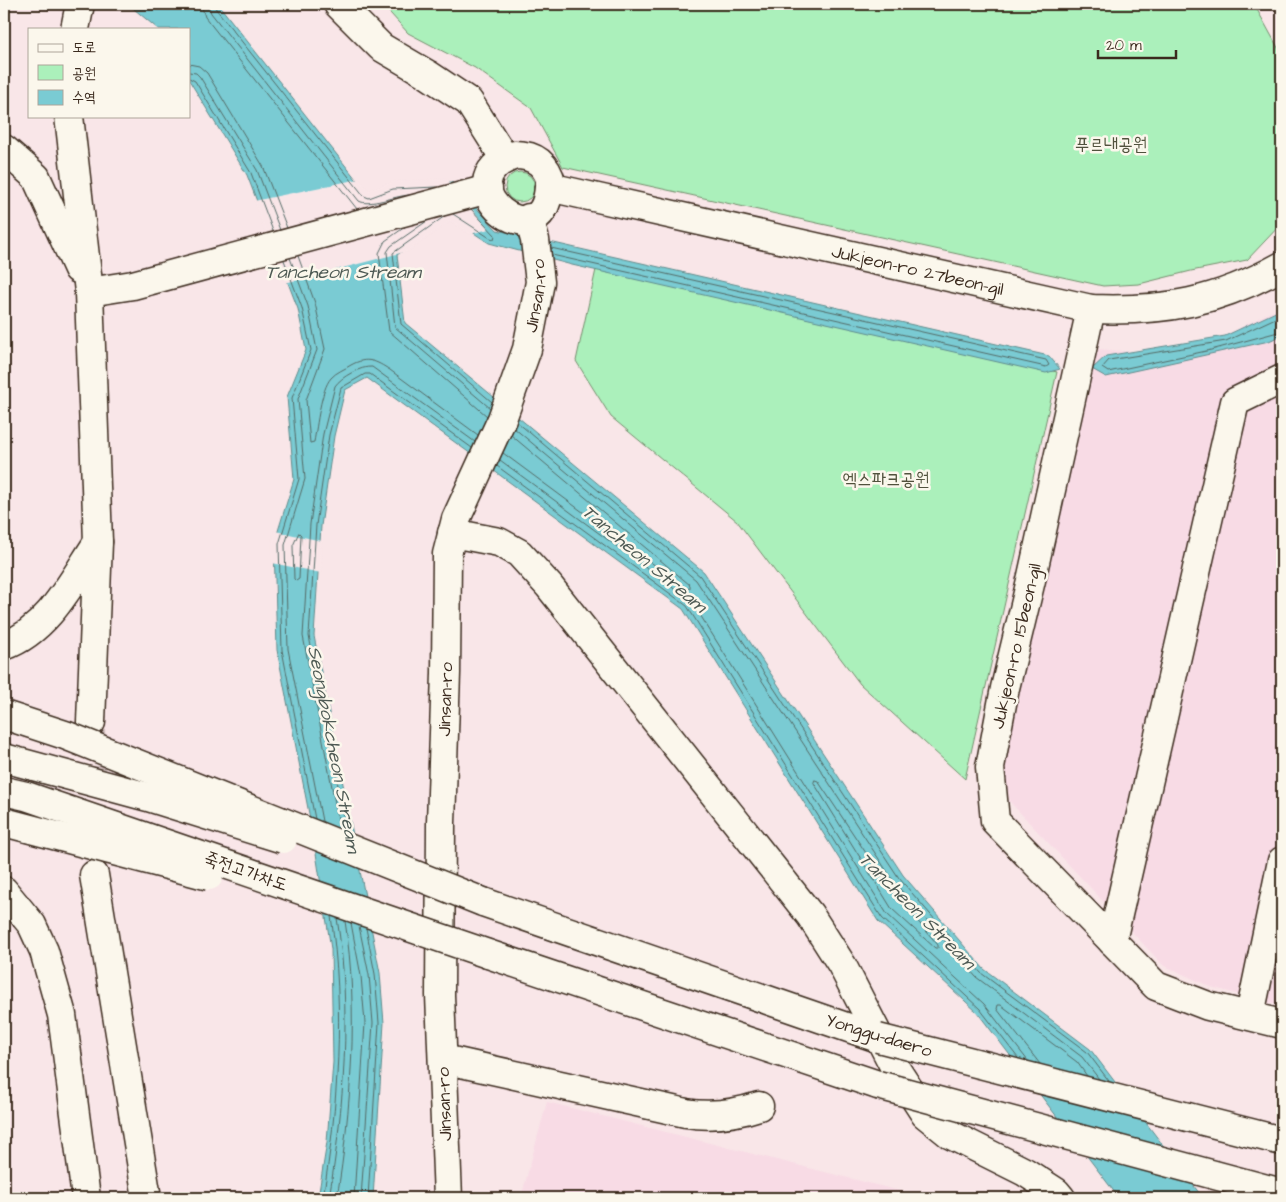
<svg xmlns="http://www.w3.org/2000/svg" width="1286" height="1202" font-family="'Architects Daughter','Poor Story',sans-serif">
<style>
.built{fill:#f8dbe5}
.green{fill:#abf0bb;stroke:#738d6c}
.water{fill:#7acbd3;stroke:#618b8b}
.pier{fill:#f9e6e8}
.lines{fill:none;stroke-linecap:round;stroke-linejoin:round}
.shore{stroke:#546a66;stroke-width:1}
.secondary-tunnel{stroke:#d3c0c0;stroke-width:28;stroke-dasharray:28 14;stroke-linecap:butt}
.street-casing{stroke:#3b2a1e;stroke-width:31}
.secondary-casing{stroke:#3b2a1e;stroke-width:31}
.primary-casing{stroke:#3b2a1e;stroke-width:31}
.street{stroke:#fbf7ec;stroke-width:28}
.secondary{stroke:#fbf7ec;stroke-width:28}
.primary{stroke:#fbf7ec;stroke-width:28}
.primary-bridge-casing{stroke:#3b2a1e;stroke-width:31;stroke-linecap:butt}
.primary-bridge{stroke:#fbf7ec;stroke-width:28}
.labels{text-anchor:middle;stroke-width:5;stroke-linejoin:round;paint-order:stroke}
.park-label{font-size:18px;fill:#51523d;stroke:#fbf7ec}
.street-label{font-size:18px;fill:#3b2a1e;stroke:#fbf7ec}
.water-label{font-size:19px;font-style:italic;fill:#4e5a54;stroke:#fbf7ec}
</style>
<rect width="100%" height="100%" fill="#f9e6e8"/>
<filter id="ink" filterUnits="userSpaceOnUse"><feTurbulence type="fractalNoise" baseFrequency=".02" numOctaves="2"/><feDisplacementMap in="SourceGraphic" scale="10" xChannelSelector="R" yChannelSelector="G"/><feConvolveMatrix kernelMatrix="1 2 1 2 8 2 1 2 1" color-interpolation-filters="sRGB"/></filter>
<g filter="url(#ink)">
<g class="built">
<polygon points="1282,306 1282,1006 1211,987 1163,965 1010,802 1001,758 1015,680 1098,349 1158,354 1220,338"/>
<polygon points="547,1102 928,1198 521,1198"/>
</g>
<g class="green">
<polygon points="382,4 1254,4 1282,55 1282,223 1247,260 1191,271 1139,284 1103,286 563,167 531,108 475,68 408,33"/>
<circle cx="520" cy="187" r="15"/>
<polygon points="597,265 1057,372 965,779 860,684 737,521 611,417 576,361"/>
</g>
<g class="water">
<polygon points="128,4 218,4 367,193 392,184 452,182 497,230 1049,356 1060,369 1046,373 572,265 489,243 451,218 397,255 405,323 704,572 903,875 984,969 1090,1049 1203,1198 1119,1198 977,1012 878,921 683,609 367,378 345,390 334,436 321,526 314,636 380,973 384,1023 373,1198 318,1198 327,1142 333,1062 331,949 313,834 277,650 274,544 294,479 287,397 306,350 298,309 247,175 189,80 189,29 158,29"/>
<polygon points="1282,309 1282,335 1269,341 1106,377 1092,369 1106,356 1225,336"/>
</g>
<g class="pier">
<polygon points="359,179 368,190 392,182 447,179 489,229 470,234 451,221 408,251 285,283 254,201"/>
<polygon points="275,531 322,541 321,573 272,563 272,543"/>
</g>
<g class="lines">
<g class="shore">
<polyline points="201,4 205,17 357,209"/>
<path d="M 208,4 L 211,13 L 359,201 C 369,207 394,196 409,195"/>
<polyline points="214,4 216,9 364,196 369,198 393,189 437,187"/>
<polyline points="189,64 199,66 207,73 263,166 287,228"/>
<polyline points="189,72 196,73 200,77 257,170 280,230"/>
<polyline points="189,78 195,81 251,173 273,231"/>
<polyline points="453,214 490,238 494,239 495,235 471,209"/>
<polyline points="445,216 393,253 401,324 492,402"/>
<polyline points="427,221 391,246 387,252 395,327 490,408"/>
<polyline points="405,227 385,241 379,253 389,331 487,416"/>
<polyline points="551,248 1046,360 1049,365 1046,367 552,255"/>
<path d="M 298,256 L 315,303 L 325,349 L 306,400 L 310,443 L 314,442 C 317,426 321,389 331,378 C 336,372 345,369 351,365 C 367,356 376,361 390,370 L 478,435"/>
<polyline points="290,258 308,306 317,350 298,399 305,479 285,545 288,649 322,821"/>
<polyline points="284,260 302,308 311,350 292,398 299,479 279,544 282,650 315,819"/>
<polyline points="1282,315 1226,341 1109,360 1102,368 1108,372 1211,350 1282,331"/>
<polyline points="517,422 700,576 899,878 981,973 1087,1052 1109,1081"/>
<polyline points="514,428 696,580 894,882 976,977 1082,1057 1099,1079"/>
<polyline points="503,453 687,589 690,588 690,585 511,435"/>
<polyline points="500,460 692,602 887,914 984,1004 1028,1061"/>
<polyline points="497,466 687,606 882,918 980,1009 1018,1058"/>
<polygon points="299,533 301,535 299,579 296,581 294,579 293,546"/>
<polygon points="815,780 818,781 888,886 938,945 938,948 935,948 892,909 814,783"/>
<path d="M 340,829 L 303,636 L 310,524 L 323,434 L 335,386 C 341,377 361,366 372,367 L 475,442"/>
<polyline points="347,832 309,636 316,525 329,435 341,388 365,374 370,374 472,448"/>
<polyline points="351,923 361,976 365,1023 354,1198"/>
<polyline points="359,926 369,975 373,1023 361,1198"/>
<polyline points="366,928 375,974 379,1023 368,1198"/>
<polyline points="1040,1064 997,1009 998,1005 1001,1005 1077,1062 1087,1076"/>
<path d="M 323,1198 C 338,1106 345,1009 331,916"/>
<path d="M 329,1198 C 344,1107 352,1010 337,918"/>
<path d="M 337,1198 C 351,1110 359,1009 345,921"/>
</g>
<polyline class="secondary-tunnel" points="91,724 93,841"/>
<g class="street-casing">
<g id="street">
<polyline points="338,4 381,47 427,74 469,102 505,159"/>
<polyline points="1091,309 1032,576 1005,688 990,767 995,821 1156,986 1208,1006 1282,1024"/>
<polyline points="452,533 499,542 519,553 549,586 810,915 842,965 895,1068 925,1114 951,1135 1025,1172 1056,1192 1061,1198"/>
<polyline points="1112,941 1235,402 1282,379"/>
<polyline points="1250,1015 1282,861"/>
<path d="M 443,1059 L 686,1113 C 711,1117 735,1114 759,1106"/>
<path id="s1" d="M 448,1198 L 440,995 L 441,823 L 446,673 L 447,554 L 456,519 L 502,419 L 527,349 L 540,282 L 535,240 L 529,218"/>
</g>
</g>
<g class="secondary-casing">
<g id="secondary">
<polyline points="75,29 80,4"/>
<polyline points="69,116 89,292 98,542 91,722"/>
<polyline points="4,149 36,177 78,269"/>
<path d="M 515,155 C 536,155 547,165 552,185 L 549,187 C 543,267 438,182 515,155 Z"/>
<path id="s2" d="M 549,187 L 1091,309 C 1165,312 1217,302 1282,266"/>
<polyline points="89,292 133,285 488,189"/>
<polyline points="94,875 147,1198"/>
</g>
</g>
<g class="primary-casing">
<g id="primary">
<path d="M 4,646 C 49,630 73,579 98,542"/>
<polyline points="4,891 32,925 44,951 62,1015 86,1198"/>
<polyline points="483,902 878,1038"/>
<polyline points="488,954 878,1085"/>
</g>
</g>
<use href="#street" class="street"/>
<use href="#secondary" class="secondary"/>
<use href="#primary" class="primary"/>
<g class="primary-bridge-casing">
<g id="primary-bridge">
<polyline points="4,715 65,735 483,902"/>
<polyline points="4,758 148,797 283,839"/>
<polyline points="4,791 26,796 488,954"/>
<polyline points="4,822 209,876"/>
<polyline points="878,1038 1282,1141"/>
<polyline points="878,1085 1282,1193"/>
</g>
</g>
<use href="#primary-bridge" class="primary-bridge"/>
</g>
</g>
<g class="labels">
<g class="park-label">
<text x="1111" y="150">푸르내공원</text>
<text x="886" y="485">엑스파크공원</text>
</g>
<g class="street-label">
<text dy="6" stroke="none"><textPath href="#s2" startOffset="378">Jukjeon-ro 27beon-gil</textPath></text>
<text dy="6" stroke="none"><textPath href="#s1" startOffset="919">Jinsan-ro</textPath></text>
<text transform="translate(1016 646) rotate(-77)" y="6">Jukjeon-ro 15beon-gil</text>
<text dy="6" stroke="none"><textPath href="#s1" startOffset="499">Jinsan-ro</textPath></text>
<text transform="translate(246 871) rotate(19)" y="6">죽전고가차도</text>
<text transform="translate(879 1035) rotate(17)" y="6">Yonggu-daero</text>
<text transform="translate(444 1104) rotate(-92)" y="6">Jinsan-ro</text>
</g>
<g class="water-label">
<text x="343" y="278">Tancheon Stream</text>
<text transform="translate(645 558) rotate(40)" y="7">Tancheon Stream</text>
<text transform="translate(335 749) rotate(79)" y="7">Seongbokcheon Stream</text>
<text transform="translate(918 910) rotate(45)" y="7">Tancheon Stream</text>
</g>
</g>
<rect width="1286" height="1202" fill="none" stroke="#fbf7ec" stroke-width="20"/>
<rect x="10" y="10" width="1266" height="1182" fill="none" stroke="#3b2a1e" stroke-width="2" filter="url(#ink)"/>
<rect x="28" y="28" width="162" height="90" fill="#fbf7ec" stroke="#aea59a"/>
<rect x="38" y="44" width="25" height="8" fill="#fbf7ec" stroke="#aea59a"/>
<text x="72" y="52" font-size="15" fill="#3b2a1e">도로</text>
<rect x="38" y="65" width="25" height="15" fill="#abf0bb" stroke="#aea59a"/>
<text x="72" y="78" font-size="15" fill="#3b2a1e">공원</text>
<rect x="38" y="90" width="25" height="15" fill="#7acbd3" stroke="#aea59a"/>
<text x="72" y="102" font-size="15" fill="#3b2a1e">수역</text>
<path d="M1098 50v8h78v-8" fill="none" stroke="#3b2a1e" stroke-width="2.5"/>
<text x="1106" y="50" font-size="15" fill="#3b2a1e" stroke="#fbf7ec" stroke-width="4" paint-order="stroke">20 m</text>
</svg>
